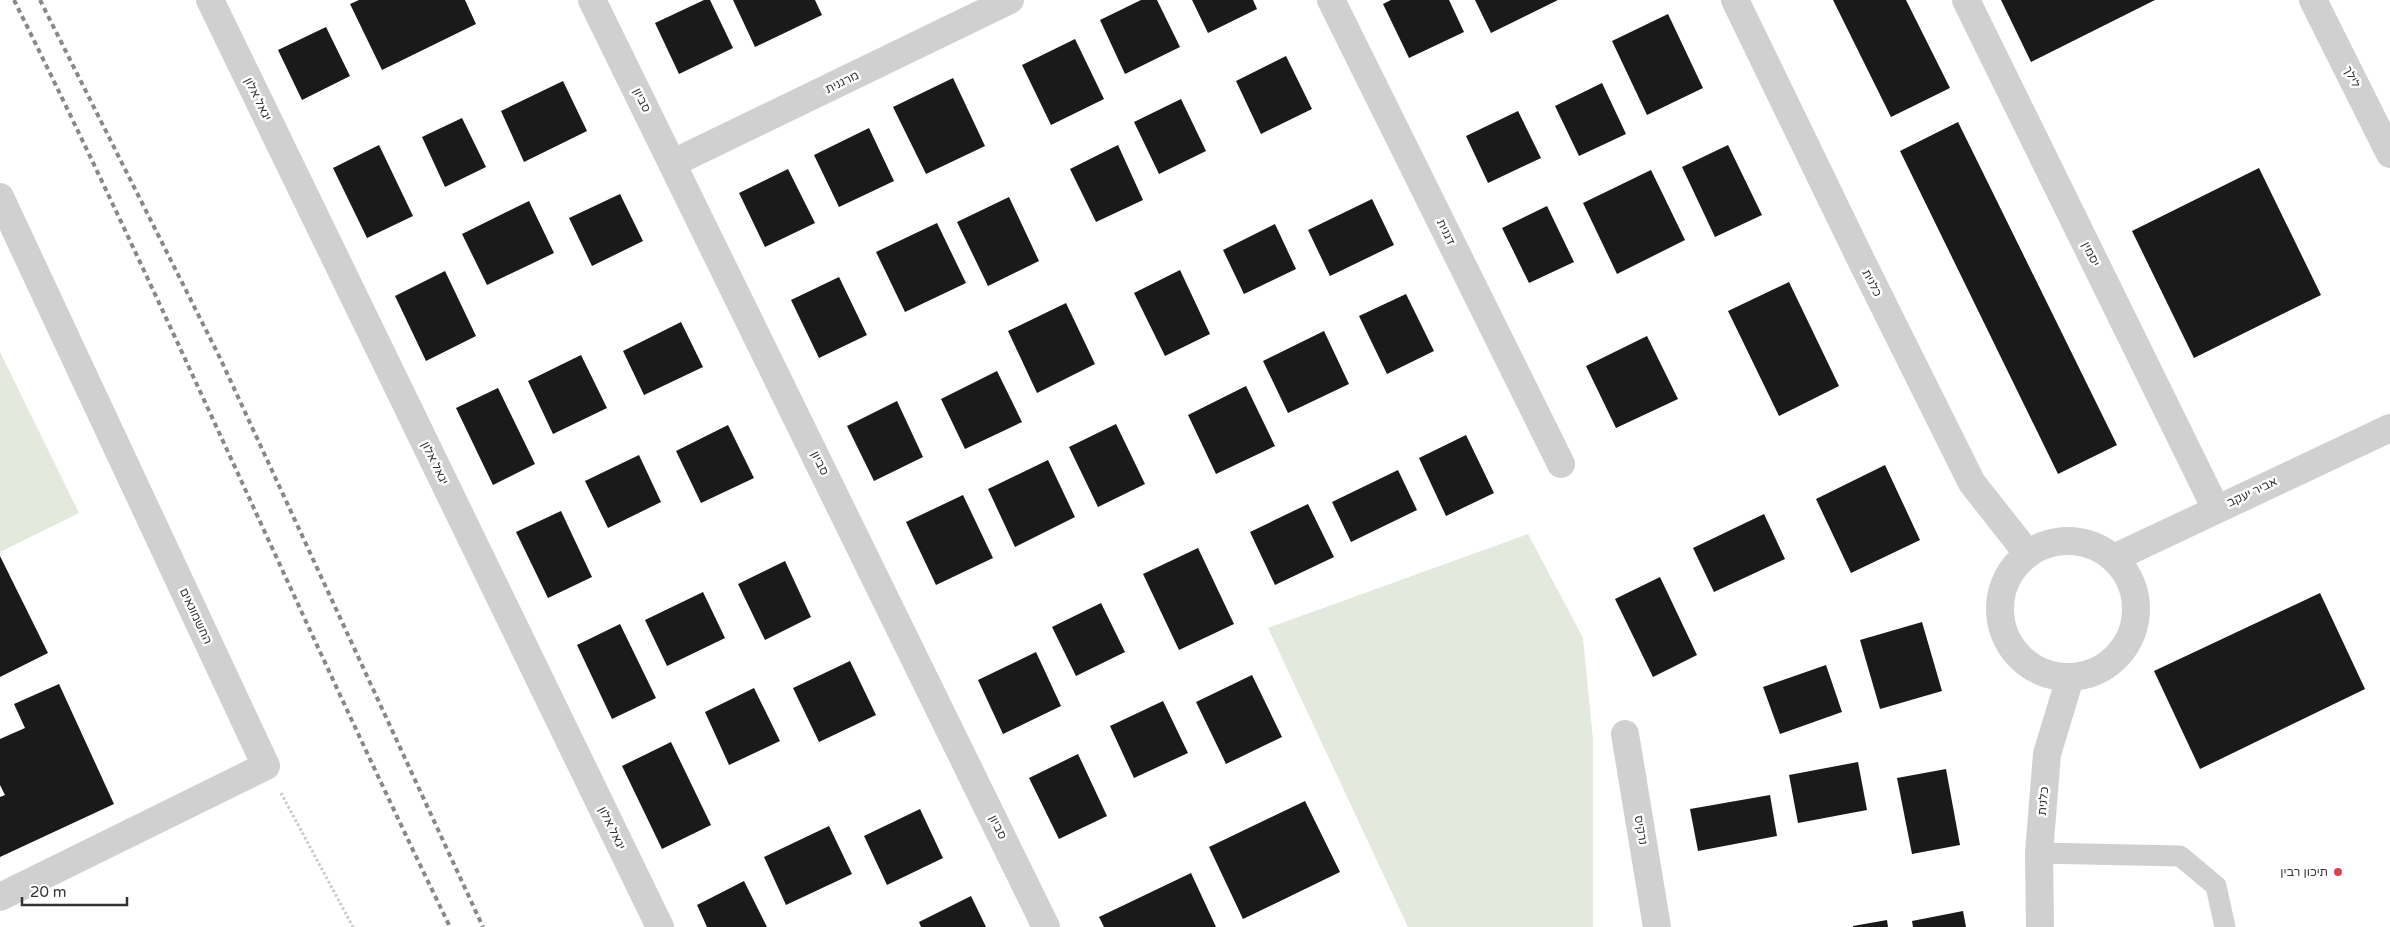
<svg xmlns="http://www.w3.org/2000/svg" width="2390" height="927" font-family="'Varela Round',Heebo,sans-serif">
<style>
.green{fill:#e3e9dc}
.building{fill:#1a1a1a}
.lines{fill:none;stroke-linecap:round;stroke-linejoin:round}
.path{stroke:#cacaca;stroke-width:3;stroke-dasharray:2.5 2.5;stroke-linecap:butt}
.service{stroke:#d0d0d0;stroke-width:21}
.minor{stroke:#d0d0d0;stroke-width:28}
.tertiary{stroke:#d0d0d0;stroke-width:28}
.rail{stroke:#888;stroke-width:4;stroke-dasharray:5 4;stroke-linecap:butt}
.poi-dot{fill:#dd4152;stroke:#fff;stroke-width:2}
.labels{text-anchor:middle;stroke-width:5;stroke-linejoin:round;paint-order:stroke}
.street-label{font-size:12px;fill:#333;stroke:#fff}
.poi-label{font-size:12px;fill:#333;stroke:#fff;text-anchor:end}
</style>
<rect width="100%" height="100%" fill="#fff"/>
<g class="green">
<polygon points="0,352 79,513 0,552"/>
<polygon points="1528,534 1583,638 1593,739 1593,927 1408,927 1268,628"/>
</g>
<g class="building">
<polygon points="359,0 465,0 476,24 382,70 350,4"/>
<polygon points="704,0 710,0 733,48 679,74 655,23"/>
<polygon points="733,0 815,0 822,15 755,47"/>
<polygon points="1141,0 1157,0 1180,47 1125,74 1100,20"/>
<polygon points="1192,0 1253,0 1257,9 1208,33"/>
<polygon points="1391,0 1449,0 1464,32 1409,58 1383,4"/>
<polygon points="1475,0 1558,0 1491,33"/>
<polygon points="1833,0 1906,0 1950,88 1891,117"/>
<polygon points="2001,0 2155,0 2031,62"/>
<polygon points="1668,14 1703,88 1647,115 1612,41"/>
<polygon points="326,27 350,76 302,100 278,50"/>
<polygon points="1075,39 1104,99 1051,125 1022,65"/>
<polygon points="1286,56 1312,109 1261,134 1236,81"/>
<polygon points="953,78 985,146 926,174 893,107"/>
<polygon points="563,81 587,131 524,162 501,111"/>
<polygon points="1602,83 1626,134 1579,156 1555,106"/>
<polygon points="1181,99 1206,151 1159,174 1134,122"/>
<polygon points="1518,111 1541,158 1488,183 1466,136"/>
<polygon points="462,118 486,167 445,187 422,137"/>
<polygon points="1958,122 2117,445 2058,474 1900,151"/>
<polygon points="869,128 894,181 839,207 814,155"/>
<polygon points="379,145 413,216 367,238 333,168"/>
<polygon points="1118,145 1143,200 1096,222 1070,169"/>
<polygon points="1728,145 1762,215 1715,237 1682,167"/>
<polygon points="2259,168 2321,295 2194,358 2132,231"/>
<polygon points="788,169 815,223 765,247 739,193"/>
<polygon points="1651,170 1685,240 1617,274 1583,203"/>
<polygon points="620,194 643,241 592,266 569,218"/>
<polygon points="1009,197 1039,261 988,286 957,222"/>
<polygon points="1372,199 1394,245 1330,276 1308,230"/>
<polygon points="529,201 554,253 487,285 462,234"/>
<polygon points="1547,206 1574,262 1529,283 1502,228"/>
<polygon points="937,223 966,283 905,312 876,252"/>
<polygon points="1275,224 1296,269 1244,294 1223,250"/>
<polygon points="1180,270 1210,334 1165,356 1134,293"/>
<polygon points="445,271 476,336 426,361 395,296"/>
<polygon points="839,277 867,335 819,358 791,300"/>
<polygon points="1789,282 1839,386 1779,416 1728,311"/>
<polygon points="1406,294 1434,351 1387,374 1359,316"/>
<polygon points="1066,303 1095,364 1037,393 1008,331"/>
<polygon points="681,322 703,367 644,395 623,351"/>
<polygon points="1324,331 1349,384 1288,413 1263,361"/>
<polygon points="1647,336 1678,399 1616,428 1586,366"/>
<polygon points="581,355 607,408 553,434 528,381"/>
<polygon points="997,371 1022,422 965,449 941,399"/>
<polygon points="1246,386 1275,446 1216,474 1188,415"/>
<polygon points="498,388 535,464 493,485 456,408"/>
<polygon points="897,401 923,457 874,481 847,426"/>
<polygon points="1116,424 1145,484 1098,507 1069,447"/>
<polygon points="728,425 754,478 701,503 676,451"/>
<polygon points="1466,435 1494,493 1446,516 1419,458"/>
<polygon points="639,455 661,502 608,528 585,481"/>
<polygon points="1048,460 1075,517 1015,547 988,489"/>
<polygon points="1885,465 1920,540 1851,573 1816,499"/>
<polygon points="1398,470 1417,510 1351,542 1332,502"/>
<polygon points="963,495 993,558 936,585 906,522"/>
<polygon points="1308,504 1334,557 1275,585 1250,532"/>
<polygon points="561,511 592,577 548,598 516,532"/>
<polygon points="1764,514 1785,559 1714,592 1693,548"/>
<polygon points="1198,548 1234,624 1179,650 1143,574"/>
<polygon points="0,556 48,653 0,677"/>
<polygon points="785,561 811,617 765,640 738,584"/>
<polygon points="1660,577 1697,655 1653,677 1615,599"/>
<polygon points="703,592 725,638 667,666 645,620"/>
<polygon points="2320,593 2365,689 2200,769 2154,671"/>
<polygon points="1101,603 1125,652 1076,676 1052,627"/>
<polygon points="1922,622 1942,691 1880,709 1860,640"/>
<polygon points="620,624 656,698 612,719 577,645"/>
<polygon points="1036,652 1061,706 1003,734 978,680"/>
<polygon points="850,661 876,715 819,742 793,688"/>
<polygon points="1826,665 1842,712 1780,734 1763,687"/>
<polygon points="1252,675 1282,737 1226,764 1196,702"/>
<polygon points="59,684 114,804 0,857 0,797 5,795 0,785 0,739 25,728 14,704"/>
<polygon points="754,688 780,741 729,765 705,712"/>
<polygon points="1163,701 1188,753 1134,778 1110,726"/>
<polygon points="671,742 711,825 662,849 622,766"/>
<polygon points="1078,754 1107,816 1059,839 1029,778"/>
<polygon points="1858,762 1867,810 1798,823 1789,775"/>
<polygon points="1946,769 1960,845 1912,854 1897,778"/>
<polygon points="1770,795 1777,836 1698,851 1690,809"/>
<polygon points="1305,801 1340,872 1243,919 1209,847"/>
<polygon points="920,809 943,858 887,885 864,836"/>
<polygon points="829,826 852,874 786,905 764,857"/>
<polygon points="1191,873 1216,927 1104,927 1099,917"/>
<polygon points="744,881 767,927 707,927 697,905"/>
<polygon points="971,896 986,927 921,927 919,922"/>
<polygon points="1963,911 1966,927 1913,927 1912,921"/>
<polygon points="1887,920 1888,927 1853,927 1853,926"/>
</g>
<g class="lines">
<polyline class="path" points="281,793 353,927"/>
<polyline class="service" points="2039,853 2180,856 2216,886 2225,927"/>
<g class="minor">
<polyline points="592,0 1046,927"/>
<polyline points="1331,0 1561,464"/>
<polyline points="1966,0 2216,509"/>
<polyline points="2313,0 2390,154"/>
<polyline points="673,163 1010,0"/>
<polyline points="0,197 266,766 0,897"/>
<polyline points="1625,734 1657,927"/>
</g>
<g class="tertiary">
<polyline points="210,0 660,927"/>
<polyline points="1735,0 1862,262 1972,483 2028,554"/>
<circle cx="2068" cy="609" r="68"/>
<polyline points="2114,558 2390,428"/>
<polyline points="2040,927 2039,853 2047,754 2070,678"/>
</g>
<g class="rail">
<path d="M 14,0 C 166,306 301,620 450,927"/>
<polyline points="40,0 220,358 483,927"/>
</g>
</g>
<circle class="poi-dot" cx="2338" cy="872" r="5"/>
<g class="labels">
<g class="street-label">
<text transform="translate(2352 77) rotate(63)" y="4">לילך</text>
<text transform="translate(842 82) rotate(-26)" y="4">מרגנית</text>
<text transform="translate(258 99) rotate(64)" y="4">יגאל אלון</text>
<text transform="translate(642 100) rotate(64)" y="4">סביון</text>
<text transform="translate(1446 232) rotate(64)" y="4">דגנית</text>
<text transform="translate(2091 254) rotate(64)" y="4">יסמין</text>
<text transform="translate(1872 283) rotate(63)" y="4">כלנית</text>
<text transform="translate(435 463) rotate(64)" y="4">יגאל אלון</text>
<text transform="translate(820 463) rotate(64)" y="4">סביון</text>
<text transform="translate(2252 492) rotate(-25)" y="4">אביר יעקב</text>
<text transform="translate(196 616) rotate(65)" y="4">החשמונאים</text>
<text transform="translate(2043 801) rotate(-85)" y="4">כלנית</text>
<text transform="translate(998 827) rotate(64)" y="4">סביון</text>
<text transform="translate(612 828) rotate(64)" y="4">יגאל אלון</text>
<text transform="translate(1641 830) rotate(80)" y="4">נרקיס</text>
</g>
<g class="poi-label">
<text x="2328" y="876">תיכון רבין</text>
</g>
</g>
<path d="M22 897v8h105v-8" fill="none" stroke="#333333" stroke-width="2.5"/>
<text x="30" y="897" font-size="15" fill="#333333" stroke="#ffffff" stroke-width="4" paint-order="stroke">20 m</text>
</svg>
